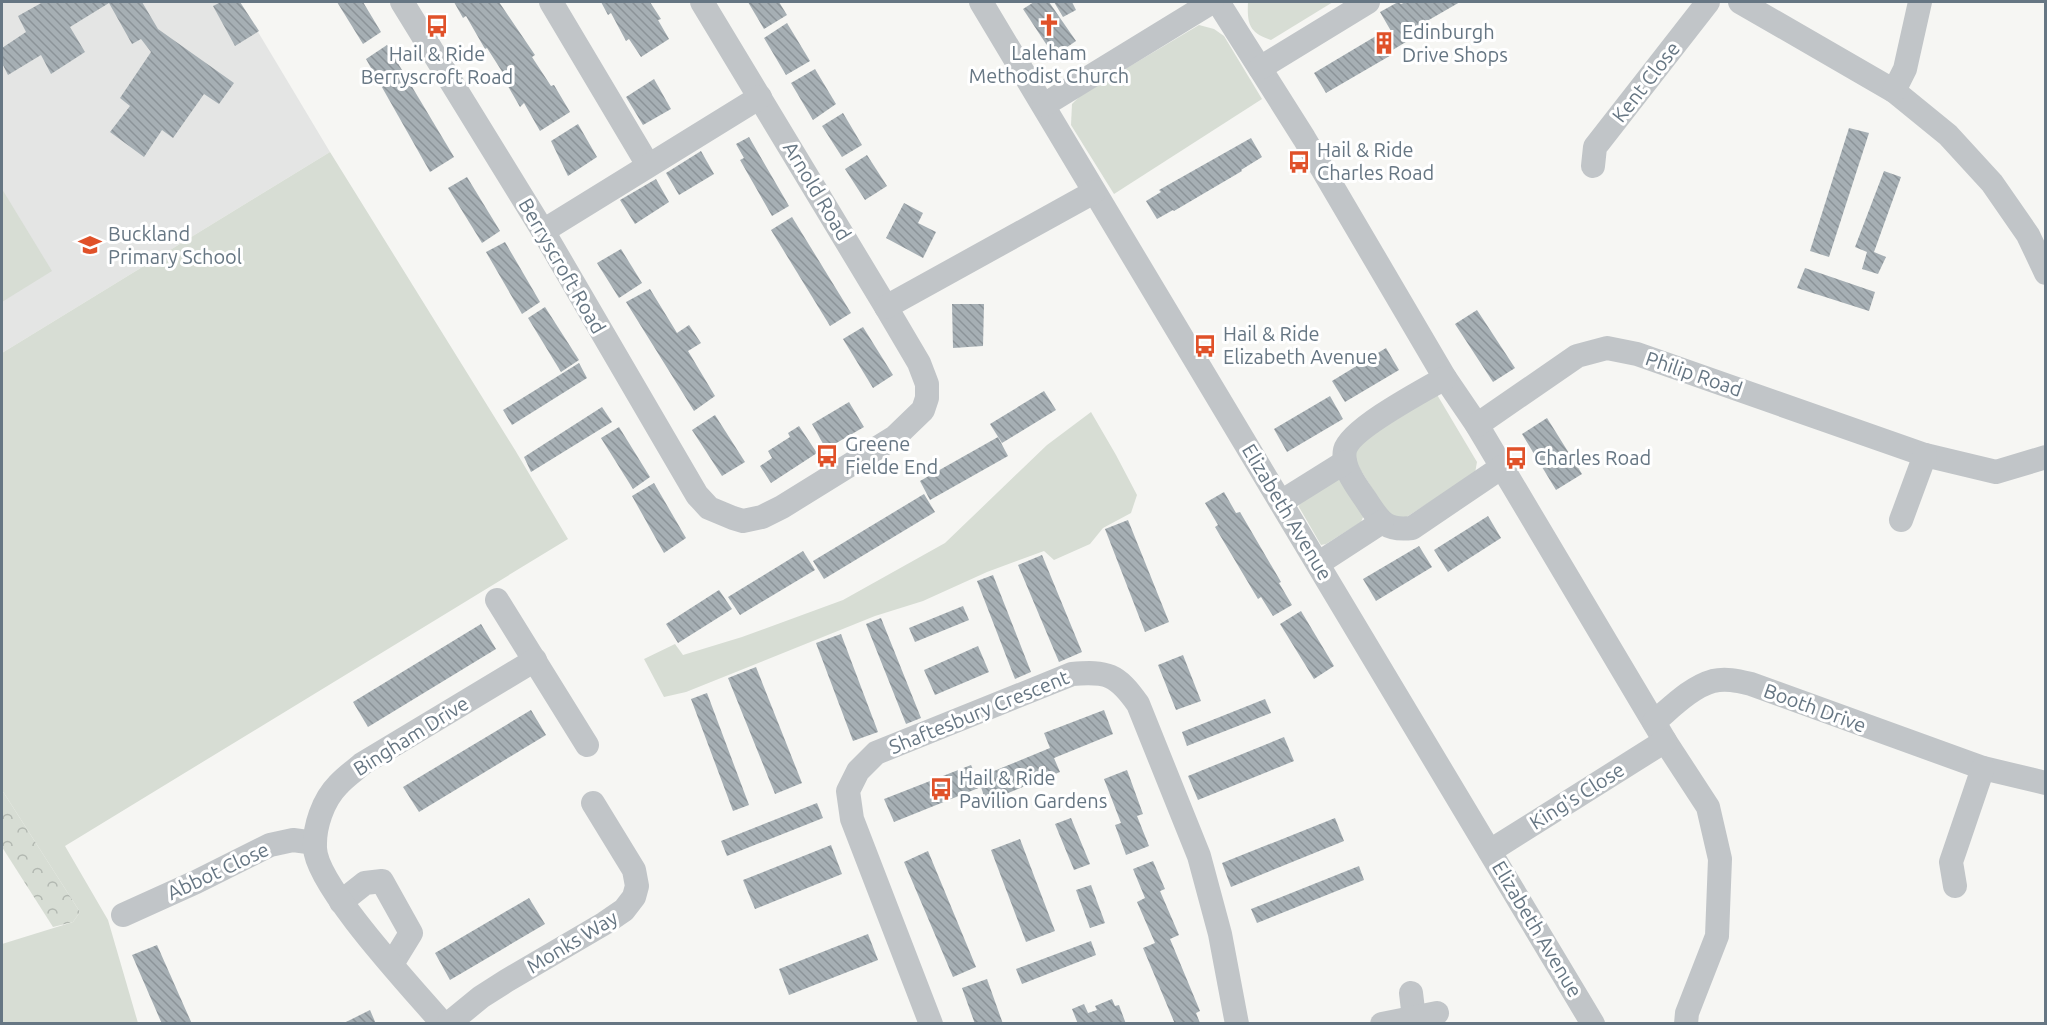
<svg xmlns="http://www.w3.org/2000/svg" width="2047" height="1025" font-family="Ubuntu,sans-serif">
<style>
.built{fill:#e4e5e4}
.green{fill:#d7ddd4}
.forest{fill:url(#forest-crowns)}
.building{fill:url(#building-back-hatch)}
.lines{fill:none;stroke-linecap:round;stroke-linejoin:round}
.minor{stroke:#c1c5c8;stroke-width:24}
.labels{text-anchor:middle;stroke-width:6;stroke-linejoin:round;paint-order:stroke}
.poi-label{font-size:20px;fill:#667683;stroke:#fff;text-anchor:start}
.street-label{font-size:20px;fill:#667683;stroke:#fff}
</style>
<defs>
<pattern id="forest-crowns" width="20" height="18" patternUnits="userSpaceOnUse" patternTransform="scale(1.5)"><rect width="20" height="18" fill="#d7ddd4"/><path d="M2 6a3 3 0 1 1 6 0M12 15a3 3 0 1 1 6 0" fill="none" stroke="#b2b8b1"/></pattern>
<pattern id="building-back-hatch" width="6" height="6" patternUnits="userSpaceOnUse" patternTransform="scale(1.5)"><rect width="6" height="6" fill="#a6afb4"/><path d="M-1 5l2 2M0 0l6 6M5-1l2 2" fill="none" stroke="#8b9398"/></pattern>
</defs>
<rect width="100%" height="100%" fill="#f6f6f3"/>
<polygon class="built" points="2,2 240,2 330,152 2,353"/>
<g class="green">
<path d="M 1248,2 L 1333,2 L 1271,40 C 1249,33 1247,24 1248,2 Z"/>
<polygon points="1199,25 1214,29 1224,36 1262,99 1114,194 1071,125 1072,104 1080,96"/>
<polygon points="330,152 515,450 568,539 65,846 108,920 138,1023 2,1023 2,944 73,922 80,912 2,790 2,353"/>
<polygon points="2,189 52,271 2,302"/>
<polygon points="1436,393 1477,462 1475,473 1405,518 1389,515 1353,458 1361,441"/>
<polygon points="1091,412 1116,455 1137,495 1131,513 1103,528 1090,544 1054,560 1044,551 987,572 923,601 875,616 686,692 664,697 644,659 675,644 683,655 742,637 843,600 945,543 1047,445"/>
<polygon points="1337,478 1342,478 1364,515 1361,522 1326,544 1321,545 1299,507 1300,502"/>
</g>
<polygon class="forest" points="2,790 80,912 73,922 53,927 2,847"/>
<g class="building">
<polygon points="43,2 142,2 158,29 234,83 219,104 204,94 173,138 162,130 144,157 110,132 130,106 120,98 151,52 141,39 132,44 109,3 70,27 85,52 51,74 41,55 8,75 2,63 2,48 26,32 18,16"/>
<polygon points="221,2 240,2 259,31 235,46 213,6"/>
<polygon points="337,2 363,2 381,32 363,44"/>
<polygon points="454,2 499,2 535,55 532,57 551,86 554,85 570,112 540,131 524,103 520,107 501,74 503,73 487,48 485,49 466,16 463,18"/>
<polygon points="601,2 650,2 661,19 658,20 669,39 641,57 629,39 626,41 611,13 608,15"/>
<polygon points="748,2 779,2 787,15 764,29"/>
<polygon points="1034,2 1049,2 1076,41 1054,56 1023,9"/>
<polygon points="1054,2 1072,2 1076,10 1063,17"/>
<polygon points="1398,2 1401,4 1406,2 1460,2 1415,28 1419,34 1391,51 1393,54 1326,93 1314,73 1381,33 1382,36 1391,31 1380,12"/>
<polygon points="787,23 810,61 786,75 764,38"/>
<polygon points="387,45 454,157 430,172 366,59"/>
<polygon points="815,69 836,104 813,120 791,83"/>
<polygon points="654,79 671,109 643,125 626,97"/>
<polygon points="843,113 862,145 842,157 822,126"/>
<polygon points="578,124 597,157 568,176 551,141"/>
<polygon points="1849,128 1869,133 1829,257 1810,251"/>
<polygon points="749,137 789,206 772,216 740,160 744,158 736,144"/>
<polygon points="1251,138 1262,157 1241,170 1242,171 1174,211 1173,210 1157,219 1146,201 1161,192 1159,190"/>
<polygon points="701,151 714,174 679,195 666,173"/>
<polygon points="867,155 887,186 865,200 845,169"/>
<polygon points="1884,171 1901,177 1874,252 1886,257 1878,274 1862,269 1867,252 1855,247"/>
<polygon points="467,177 500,231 482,243 448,188"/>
<polygon points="656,179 669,202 635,224 620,200"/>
<polygon points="904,203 923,213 918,223 936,232 923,258 886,238"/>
<polygon points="792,217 851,313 830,326 771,230"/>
<polygon points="505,242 540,302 522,314 486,252"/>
<polygon points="621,249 642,283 619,298 597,263"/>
<polygon points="1805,268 1875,292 1869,311 1797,288"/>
<polygon points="650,289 677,333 689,325 701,343 688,351 715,396 694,411 626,302"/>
<polygon points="952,304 984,304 983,346 953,348"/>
<polygon points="545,307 579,360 561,372 528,318"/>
<polygon points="1477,310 1515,368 1493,382 1455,324"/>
<polygon points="863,327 893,375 873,388 843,339"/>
<polygon points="1386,348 1399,370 1345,402 1332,381"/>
<polygon points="579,363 587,378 512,425 503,410"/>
<polygon points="1044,391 1056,410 1002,443 990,424"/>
<polygon points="1330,396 1343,419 1287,452 1274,429"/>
<polygon points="849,402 864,427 826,449 812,424"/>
<polygon points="602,407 612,422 531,472 524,457"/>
<polygon points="715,415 745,462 722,476 692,430"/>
<polygon points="1547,418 1582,474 1556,490 1522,434"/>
<polygon points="799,426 817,453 771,483 760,466 772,458 768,451 790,437 788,433"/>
<polygon points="619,427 650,477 633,489 601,438"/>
<polygon points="998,437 1008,456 930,500 920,481"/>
<polygon points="654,483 686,538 664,553 632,496"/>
<polygon points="1224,492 1236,513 1240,512 1281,582 1279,583 1292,605 1273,616 1261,597 1258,599 1215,527 1218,525 1205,503"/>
<polygon points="924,494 935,512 824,579 813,561"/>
<polygon points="1488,516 1501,538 1448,572 1434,550"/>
<polygon points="1128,520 1169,622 1145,632 1105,529"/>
<polygon points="1419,546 1432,567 1376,601 1363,579"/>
<polygon points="803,551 815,570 740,615 728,597"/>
<polygon points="1042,555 1082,652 1059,662 1018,565"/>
<polygon points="993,575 1031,672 1015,679 977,581"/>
<polygon points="719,590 732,609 678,643 666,624"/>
<polygon points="963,606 969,620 915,642 909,628"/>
<polygon points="1301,611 1334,666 1314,679 1280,624"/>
<polygon points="881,618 921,718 906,724 866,624"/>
<polygon points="481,624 496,649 368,727 353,702"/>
<polygon points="841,634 878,732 853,741 816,643"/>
<polygon points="978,646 989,672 935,695 924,670"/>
<polygon points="1183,655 1201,701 1176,710 1158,665"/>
<polygon points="756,667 802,783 775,794 728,678"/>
<polygon points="707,693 749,805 733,811 691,699"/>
<polygon points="1265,699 1271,713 1187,746 1182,732"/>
<polygon points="531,710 546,735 419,812 403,787"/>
<polygon points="1104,710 1113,734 1054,758 1060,772 986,802 981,787 894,822 884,799 971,765 977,778 1050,748 1044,733"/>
<polygon points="1284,737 1294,761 1198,800 1188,776"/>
<polygon points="1127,770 1143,814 1137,816 1149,846 1126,855 1115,825 1121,823 1104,779"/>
<polygon points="817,803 823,818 727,856 721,841"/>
<polygon points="1071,818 1090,864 1074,870 1055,824"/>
<polygon points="1335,818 1344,841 1231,887 1222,863"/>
<polygon points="1020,839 1055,931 1026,942 991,850"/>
<polygon points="831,845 842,874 755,909 743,880"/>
<polygon points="928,851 976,967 953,977 904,862"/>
<polygon points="1153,861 1165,889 1160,891 1179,935 1170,939 1200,1011 1196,1013 1200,1023 1198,1024 1175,1024 1143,948 1155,943 1137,902 1145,898 1133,869"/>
<polygon points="1359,866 1364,880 1257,923 1251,909"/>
<polygon points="1091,885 1105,923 1090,928 1076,890"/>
<polygon points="529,898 545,924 450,980 435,953"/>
<polygon points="868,934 878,960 789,995 779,969"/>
<polygon points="1091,941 1096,955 1022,984 1016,969"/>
<polygon points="157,945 192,1024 162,1024 132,955"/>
<polygon points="987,979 1003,1024 975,1024 962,988"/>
<polygon points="1112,999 1115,1006 1119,1005 1126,1024 1078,1024 1072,1009 1084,1004 1088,1013 1097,1010 1095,1006"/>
<polygon points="370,1010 376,1024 342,1024"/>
</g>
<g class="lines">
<g class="minor">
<polyline points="402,2 543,231 697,495 709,508 733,518 743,521 762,517 782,507 895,437 923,410 927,398 927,384 919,363 886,307 702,2"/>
<polyline points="551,2 648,165"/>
<polyline points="981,2 1593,1024"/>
<polyline points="1218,2 1304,138 1445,378 1477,425 1665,741 1708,807 1720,859 1717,936 1687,1013 1686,1024"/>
<polyline points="1740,2 1894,91 1948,135 1992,183 2028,235 2046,273"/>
<polyline points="1260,68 1368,2"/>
<polyline points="1894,91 1905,69 1920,2"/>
<polyline points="1044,105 1212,2"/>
<polyline points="1593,166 1595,147 1708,2"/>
<polyline points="543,231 760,97"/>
<polyline points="886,307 1094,192"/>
<path d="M 1445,378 C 1424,390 1350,429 1345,450 C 1341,468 1359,489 1368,503 C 1381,523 1387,531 1412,528 L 1502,467"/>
<polyline points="1477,425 1577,356 1607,348 1637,354 1925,455 1996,472 2046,457"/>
<polyline points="1281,502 1345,462"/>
<polyline points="1901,520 1925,455"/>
<polyline points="1319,563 1382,522"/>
<polyline points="497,600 587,745"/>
<path d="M 1654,722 C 1671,708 1691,687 1713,681 C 1726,678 1738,681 1751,684 L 1983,768 L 2046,783"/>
<polyline points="1490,851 1665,741"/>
<polyline points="1955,886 1951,862 1983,768"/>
<polyline points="341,902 365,883 382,881 411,933 392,964"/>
<polyline points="123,915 196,882 270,845 293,840 315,843"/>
<polyline points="1411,993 1414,1018"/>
<path d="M 443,1024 C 415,991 316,886 315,848 C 314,827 323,800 338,785 C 345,777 354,771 362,764 L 535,660"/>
<polyline points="448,1024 481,997 506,981 605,923 624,910 634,897 637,886 634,870 593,803"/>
<path d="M 931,1024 L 852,819 L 848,791 L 858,771 L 876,753 L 1072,674 C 1107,671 1117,674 1138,704 L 1199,856 L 1220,934 L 1237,1024"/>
<polyline points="1382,1024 1437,1013"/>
</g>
</g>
<defs>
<g id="church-bare" transform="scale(1.8)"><path d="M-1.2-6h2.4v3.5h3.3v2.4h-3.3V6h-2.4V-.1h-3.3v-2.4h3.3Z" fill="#e05129" stroke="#fff" stroke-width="2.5" paint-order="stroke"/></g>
<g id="bus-bare" transform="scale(1.8)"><path d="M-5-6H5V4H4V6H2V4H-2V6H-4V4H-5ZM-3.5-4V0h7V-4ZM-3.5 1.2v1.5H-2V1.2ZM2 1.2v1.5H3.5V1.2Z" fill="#e05129" stroke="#fff" stroke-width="2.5" paint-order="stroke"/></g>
<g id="building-bare" transform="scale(1.8)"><path d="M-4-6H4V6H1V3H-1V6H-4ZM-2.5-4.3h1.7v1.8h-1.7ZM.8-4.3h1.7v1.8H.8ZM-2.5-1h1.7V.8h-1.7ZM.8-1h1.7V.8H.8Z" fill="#e05129" stroke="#fff" stroke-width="2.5" paint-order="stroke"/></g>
<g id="school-bare" transform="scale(1.8)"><path d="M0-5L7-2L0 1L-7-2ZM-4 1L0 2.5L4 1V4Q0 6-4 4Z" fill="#e05129" stroke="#fff" stroke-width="2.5" paint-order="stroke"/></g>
</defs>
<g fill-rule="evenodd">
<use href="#church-bare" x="1049" y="25"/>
<use href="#bus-bare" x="437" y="26"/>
<use href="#building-bare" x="1384" y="43"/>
<use href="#bus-bare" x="1299" y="162"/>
<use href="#school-bare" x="90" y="245"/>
<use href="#bus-bare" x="1205" y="346"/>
<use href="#bus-bare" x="827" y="456"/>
<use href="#bus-bare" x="1516" y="458"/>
<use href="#bus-bare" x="941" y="789"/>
</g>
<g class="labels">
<g class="poi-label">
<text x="1402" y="39">Edinburgh<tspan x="1402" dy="23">Drive Shops</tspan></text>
<text x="1049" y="60" text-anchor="middle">Laleham<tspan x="1049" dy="23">Methodist Church</tspan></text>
<text x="437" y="61" text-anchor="middle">Hail &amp; Ride<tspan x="437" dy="23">Berryscroft Road</tspan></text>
<text x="1317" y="157">Hail &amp; Ride<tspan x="1317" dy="23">Charles Road</tspan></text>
<text x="108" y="241">Buckland<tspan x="108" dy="23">Primary School</tspan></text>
<text x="1223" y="341">Hail &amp; Ride<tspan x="1223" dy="23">Elizabeth Avenue</tspan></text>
<text x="845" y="451">Greene<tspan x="845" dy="23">Fielde End</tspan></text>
<text x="1534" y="465">Charles Road</text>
<text x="959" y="785">Hail &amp; Ride<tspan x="959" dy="23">Pavilion Gardens</tspan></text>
</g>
<g class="street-label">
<text transform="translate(1646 82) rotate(-52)" y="7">Kent Close</text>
<text transform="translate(817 191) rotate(59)" y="7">Arnold Road</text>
<text transform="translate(562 266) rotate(60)" y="7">Berryscroft Road</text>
<text transform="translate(1694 374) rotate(19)" y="7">Philip Road</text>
<text transform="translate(1287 512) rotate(59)" y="7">Elizabeth Avenue</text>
<text transform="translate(1815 708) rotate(20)" y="7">Booth Drive</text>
<text transform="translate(979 712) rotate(-22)" y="7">Shaftesbury Crescent</text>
<text transform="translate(411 736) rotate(-32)" y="7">Bingham Drive</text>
<text transform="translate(1577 796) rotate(-32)" y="7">King's Close</text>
<text transform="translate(218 871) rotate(-25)" y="7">Abbot Close</text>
<text transform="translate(1537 929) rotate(59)" y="7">Elizabeth Avenue</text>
<text transform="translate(572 942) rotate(-31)" y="7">Monks Way</text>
</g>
</g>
<rect width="2047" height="1025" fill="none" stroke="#667683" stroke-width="6"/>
</svg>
